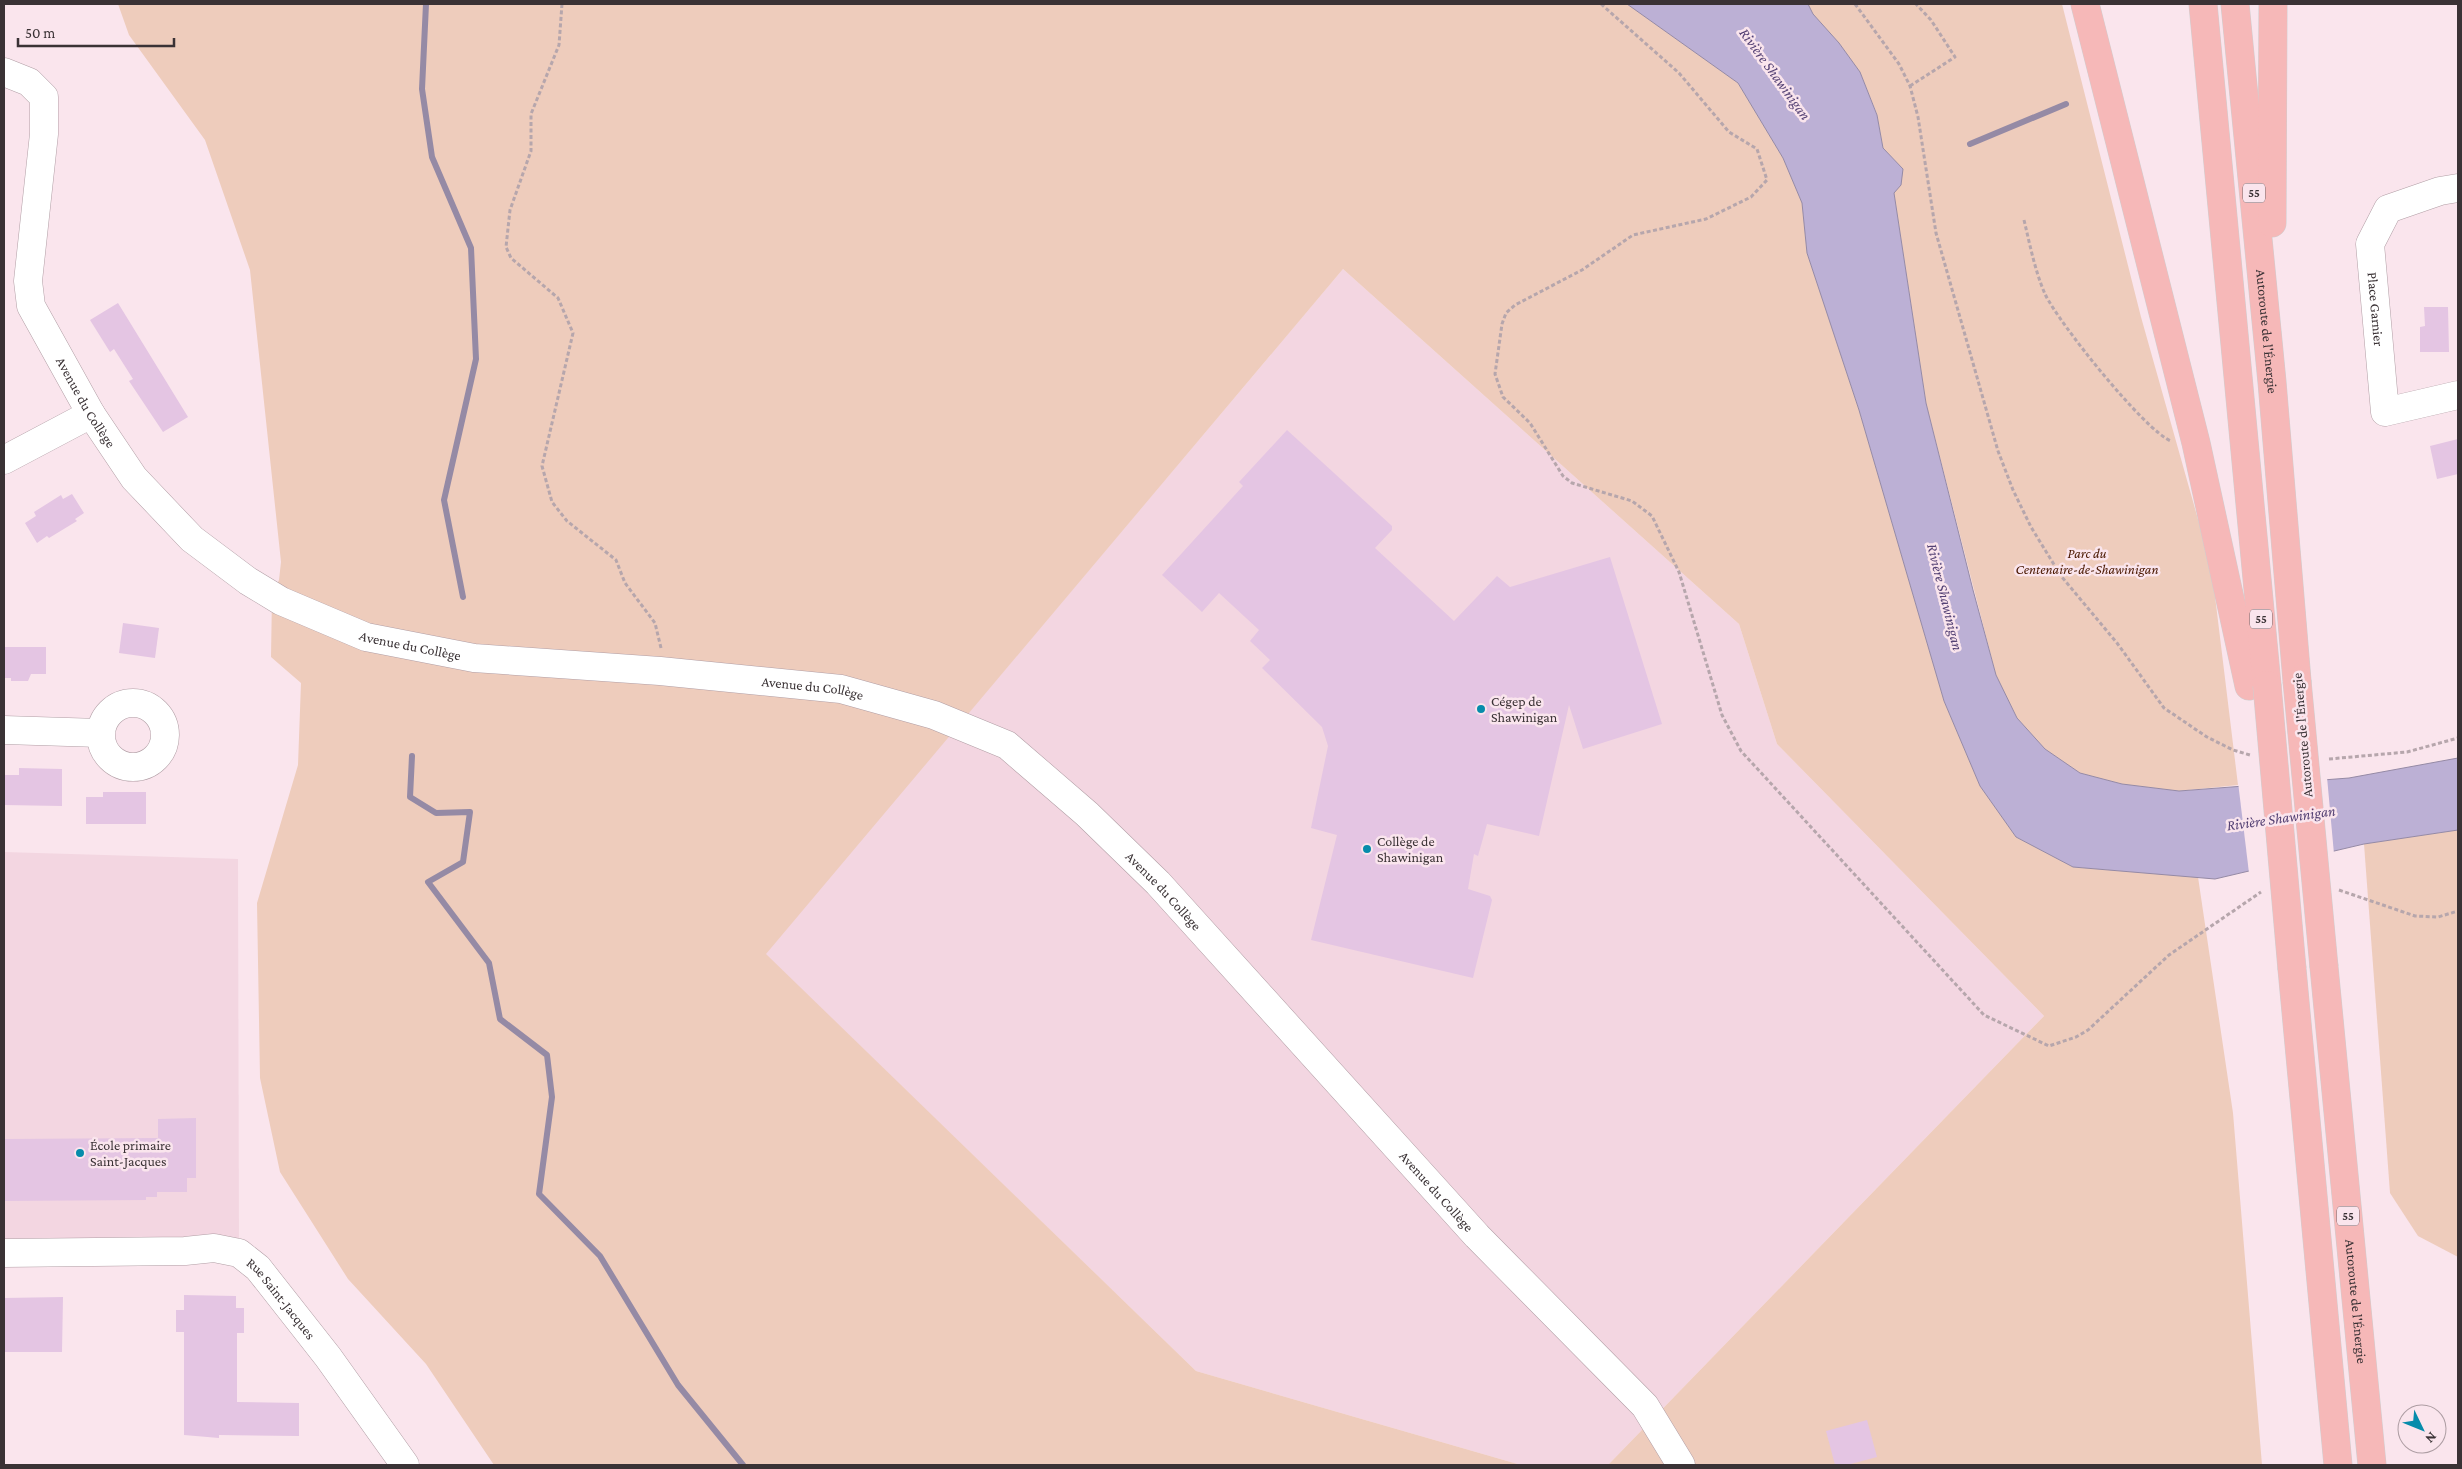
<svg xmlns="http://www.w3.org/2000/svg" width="2462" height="1469" font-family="'Crimson Pro',serif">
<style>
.built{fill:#f3d6e1}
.green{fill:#eeccbc}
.water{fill:#bcb0d5;stroke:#958aa5}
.pier{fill:#fae5ed}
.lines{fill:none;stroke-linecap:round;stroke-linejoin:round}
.stream{stroke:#958aa5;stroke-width:6}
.building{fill:#e4c5e3}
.minor-casing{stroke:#b19ea5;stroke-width:29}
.highway-casing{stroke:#d0cecf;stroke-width:29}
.path{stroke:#b6a6ac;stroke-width:3;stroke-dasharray:4 2.5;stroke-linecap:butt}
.minor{stroke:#fff;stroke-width:28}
.highway{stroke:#f6b8b8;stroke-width:28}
.highway-bridge-casing{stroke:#d0cecf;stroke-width:29;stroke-linecap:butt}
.highway-bridge{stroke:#f6b8b8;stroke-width:28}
.poi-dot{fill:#068cab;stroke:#fae5ed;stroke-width:2}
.labels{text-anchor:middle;stroke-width:5;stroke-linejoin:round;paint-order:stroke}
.shield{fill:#fae5ed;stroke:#74686c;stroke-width:1}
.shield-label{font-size:12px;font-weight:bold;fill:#3a3235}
.street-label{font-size:14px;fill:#3a3235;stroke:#fae5ed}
.park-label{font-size:14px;font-style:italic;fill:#4a1800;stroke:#fae5ed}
.poi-label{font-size:14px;fill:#3a3235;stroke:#fae5ed;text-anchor:start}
.water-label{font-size:15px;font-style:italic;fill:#544174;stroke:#fae5ed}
</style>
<rect width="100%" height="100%" fill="#fae5ed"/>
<g class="built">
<polygon points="1343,269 1739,624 1777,744 2044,1016 1608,1465 1521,1465 1196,1371 765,954"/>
<polygon points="4,852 238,859 239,1253 4,1254"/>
</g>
<g class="green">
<polygon points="118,4 1627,4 1738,83 1783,158 1802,203 1807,253 1859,410 1944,701 1980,786 2016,837 2073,867 2198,877 2233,1113 2262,1465 1608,1465 2044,1016 1777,744 1739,624 1343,269 766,954 1196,1371 1521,1465 494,1465 426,1364 348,1279 280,1172 260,1078 257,903 298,765 301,683 271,657 272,596 279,580 281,562 250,270 205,140 129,35"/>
<polygon points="1808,4 2062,4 2141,317 2203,537 2214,588 2238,785 2179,791 2122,784 2080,773 2045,749 2017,718 1996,675 1926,403 1894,193 1903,169 1883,148 1877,114 1860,72 1839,43 1813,14"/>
<polygon points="2458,830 2458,1257 2418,1236 2390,1193 2364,844"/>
</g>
<polygon class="water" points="1627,4 1808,4 1813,14 1839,43 1860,72 1877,115 1883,148 1903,169 1901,185 1894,193 1926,403 1973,590 1996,675 2017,718 2045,749 2080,773 2122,784 2179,791 2349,778 2458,758 2458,830 2364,844 2215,879 2073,867 2016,837 1980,786 1944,701 1859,410 1807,253 1802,203 1783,158 1738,83"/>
<polygon class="pier" points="2327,777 2334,854 2249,873 2238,782"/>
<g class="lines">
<g class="stream">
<polyline points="426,4 422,89 432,157 471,248 476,359 444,500 463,597"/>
<polyline points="1970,144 2066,104"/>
<polyline points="412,756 410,797 436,813 470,812 463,862 428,882 489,963 500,1019 547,1055 552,1097 539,1194 600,1256 678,1385 743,1465"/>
</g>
</g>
<g class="building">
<polygon points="118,303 188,417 163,432 129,381 133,379 114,349 110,352 90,320"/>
<polygon points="2424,307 2448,307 2449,352 2420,352 2420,327 2425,326"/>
<polygon points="1287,430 1392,526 1392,530 1375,548 1454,621 1497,576 1510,587 1610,557 1662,724 1583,749 1569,705 1539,836 1487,824 1478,856 1474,854 1468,889 1490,896 1492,900 1473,978 1311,940 1337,835 1311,828 1328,746 1322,727 1262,668 1270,660 1250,641 1259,630 1219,593 1202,612 1162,575 1243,486 1239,482"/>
<polygon points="2458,439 2458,474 2437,479 2430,446"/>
<polygon points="72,494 84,513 75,519 77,521 49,538 47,536 37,543 25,523 36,516 34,512 61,495 63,499"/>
<polygon points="123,623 159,628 155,658 119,653"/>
<polygon points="4,647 46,647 46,674 31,674 28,681 11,681 11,678 4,678"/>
<polygon points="19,768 62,769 62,806 4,805 4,775 19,775"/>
<polygon points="103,792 146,792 146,824 86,824 86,797 103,797"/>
<polygon points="196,1118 196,1178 187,1178 187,1192 157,1192 157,1197 146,1197 146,1200 4,1201 4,1139 158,1138 158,1119"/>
<polygon points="184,1295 236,1296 236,1308 244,1308 244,1333 237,1333 237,1402 299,1403 299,1436 219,1435 219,1438 184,1435 184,1332 176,1332 176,1310 184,1310"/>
<polygon points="63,1297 62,1352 4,1352 4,1298"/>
<polygon points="1867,1420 1877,1457 1847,1465 1835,1465 1826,1431"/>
</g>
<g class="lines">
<g class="minor-casing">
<g id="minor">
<path id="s1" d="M 4,72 L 29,82 L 44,97 L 44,134 L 28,281 L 31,306 L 91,414 L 134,478 L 192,539 L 248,581 L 281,601 L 366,637 L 474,658 L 660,671 L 841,689 L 934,715 L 1007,745 L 1087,814 L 1158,883 L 1477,1236 L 1645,1406 L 1681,1465"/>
<path id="s2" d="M 2458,188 L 2440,191 L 2388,209 L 2370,244 L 2385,412 L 2458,395"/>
<polyline points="4,460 91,414"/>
<circle cx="133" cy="735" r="32"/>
<polyline points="4,730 100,733"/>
<path id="s3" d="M 4,1253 L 185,1251 L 214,1248 L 239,1253 L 258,1268 L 328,1357 L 405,1465"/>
</g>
</g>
<g class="highway-casing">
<g id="highway">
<polyline points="2085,4 2196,443 2249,686"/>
<polyline points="2203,4 2267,685"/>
<path id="s4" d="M 2235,4 L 2272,382 L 2297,681"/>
<polyline points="2272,223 2273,4"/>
<path id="s5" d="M 2324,967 L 2372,1465"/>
<polyline points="2292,969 2338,1465"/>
</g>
</g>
<g class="path">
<polyline points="562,4 559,45 531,114 531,151 510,210 506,247 511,258 558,298 573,333 542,466 552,502 567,521 616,560 625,583 655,623 661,648"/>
<polyline points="1601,4 1679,73 1729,132 1757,149 1767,180 1751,197 1706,219 1633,235 1582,270 1515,305 1506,313 1502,324 1495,374 1503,397 1530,423 1563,476 1572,483 1632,501 1652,516 1679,572 1722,715 1741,751 1984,1015 2049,1046 2076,1037 2088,1030 2169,955 2261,892"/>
<polyline points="1855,4 1899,64 1910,86 1918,117 1936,233 1998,451 2013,490 2031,527 2061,576 2117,643 2164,708 2207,737 2233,750 2250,755"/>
<polyline points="1910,86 1955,57 1931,20 1916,4"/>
<path d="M 2024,220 C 2030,245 2035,271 2045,294 C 2058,322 2145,431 2171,441"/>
<polyline points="2329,759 2407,752 2458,738"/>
<polyline points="2339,890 2415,916 2438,917 2458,911"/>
</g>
<use href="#minor" class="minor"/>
<use href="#highway" class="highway"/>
<g class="highway-bridge-casing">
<g id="highway-bridge">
<polyline points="2297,681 2324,967"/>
<polyline points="2267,685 2292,969"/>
</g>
</g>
<use href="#highway-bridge" class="highway-bridge"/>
</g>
<g class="poi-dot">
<circle cx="1481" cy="709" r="5"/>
<circle cx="1367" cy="849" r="5"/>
<circle cx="80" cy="1153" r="5"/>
</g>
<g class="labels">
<g class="shield">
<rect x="2243" y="183.5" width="22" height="19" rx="4"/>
<rect x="2250" y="609.5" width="22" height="19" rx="4"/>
<rect x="2337" y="1206.5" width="22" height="19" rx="4"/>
</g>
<g class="shield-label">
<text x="2254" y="197">55</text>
<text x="2261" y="623">55</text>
<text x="2348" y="1220">55</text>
</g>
<g class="street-label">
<text dy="5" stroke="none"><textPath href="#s2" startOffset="178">Place Garnier</textPath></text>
<text dy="5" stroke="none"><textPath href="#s4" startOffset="329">Autoroute de l'Énergie</textPath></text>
<text dy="5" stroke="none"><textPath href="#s1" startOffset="369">Avenue du Collège</textPath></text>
<text dy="5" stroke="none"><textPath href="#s1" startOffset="789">Avenue du Collège</textPath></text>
<text dy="5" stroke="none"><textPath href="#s1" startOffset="1194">Avenue du Collège</textPath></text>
<text transform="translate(2302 735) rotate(-95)" y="5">Autoroute de l'Énergie</text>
<text dy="5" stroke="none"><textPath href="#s1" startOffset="1612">Avenue du Collège</textPath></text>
<text dy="5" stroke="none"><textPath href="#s1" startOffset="2018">Avenue du Collège</textPath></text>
<text dy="5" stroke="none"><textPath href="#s3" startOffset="298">Rue Saint-Jacques</textPath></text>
<text dy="5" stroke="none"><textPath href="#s5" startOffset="336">Autoroute de l'Énergie</textPath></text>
</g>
<g class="park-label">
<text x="2087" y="558">Parc du<tspan x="2087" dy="16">Centenaire-de-Shawinigan</tspan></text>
</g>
<g class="poi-label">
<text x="1491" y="706">Cégep de<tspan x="1491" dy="16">Shawinigan</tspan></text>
<text x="1377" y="846">Collège de<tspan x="1377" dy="16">Shawinigan</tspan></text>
<text x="90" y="1150">École primaire<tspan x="90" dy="16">Saint-Jacques</tspan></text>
</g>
<g class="water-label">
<text transform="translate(1775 74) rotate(54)" y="5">Rivière Shawinigan</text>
<text transform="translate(1945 597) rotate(76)" y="5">Rivière Shawinigan</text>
<text transform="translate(2281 818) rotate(-8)" y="5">Rivière Shawinigan</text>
</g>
</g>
<rect width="2462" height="1469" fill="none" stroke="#3a3235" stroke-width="10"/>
<g transform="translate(2422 1429) rotate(133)"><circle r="24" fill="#fae5ed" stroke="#ad9da3"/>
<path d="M0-4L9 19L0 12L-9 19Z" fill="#068cab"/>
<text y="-8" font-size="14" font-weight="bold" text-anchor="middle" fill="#3a3235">N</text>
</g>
<path d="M18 38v8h156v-8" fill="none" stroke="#3a3235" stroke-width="2.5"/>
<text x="25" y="38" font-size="15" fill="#3a3235" stroke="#fae5ed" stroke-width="4" paint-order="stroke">50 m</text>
</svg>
